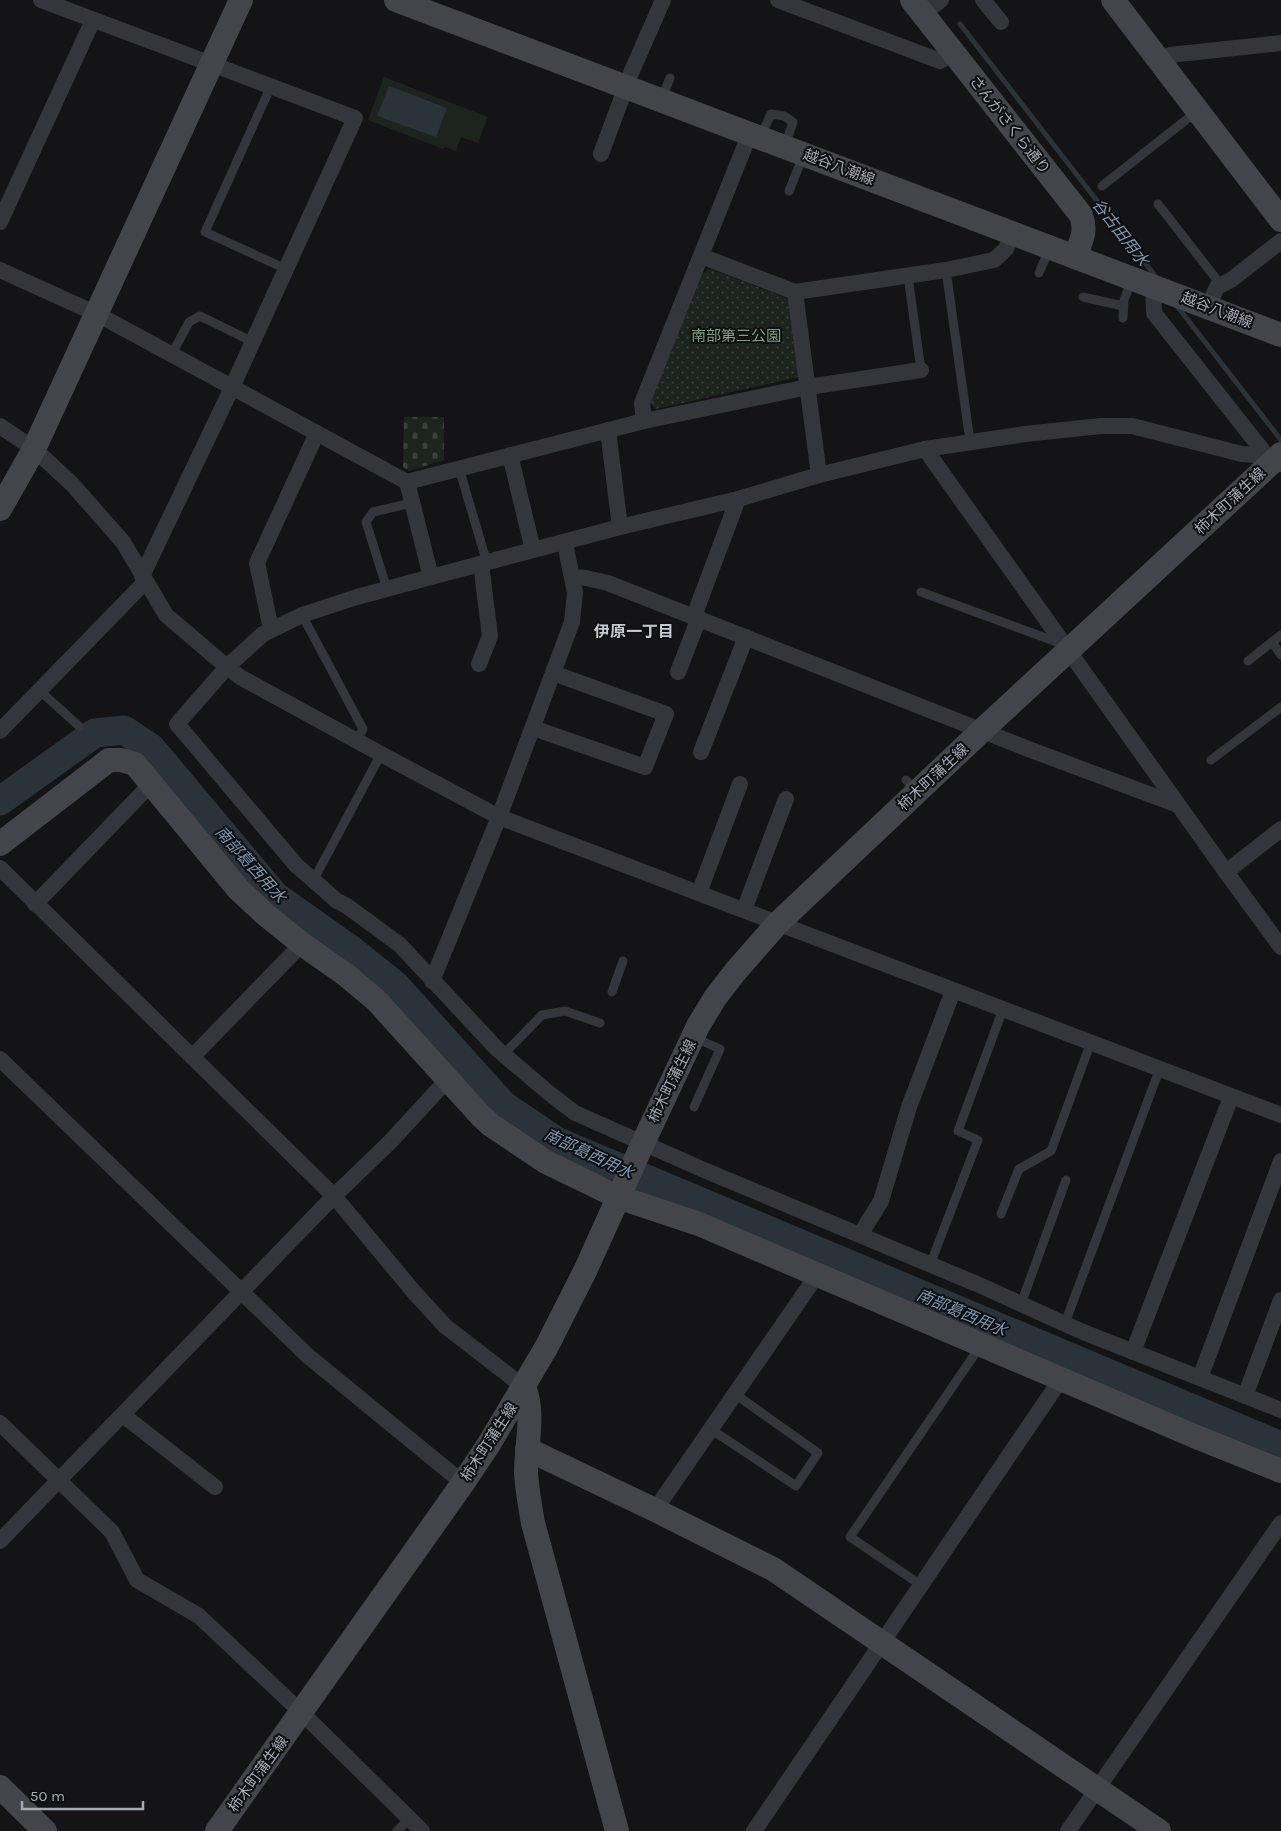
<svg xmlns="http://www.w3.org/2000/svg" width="1281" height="1831" font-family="Karla,'Noto Sans JP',sans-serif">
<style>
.grass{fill:url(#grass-dots)}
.cemetery{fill:url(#cemetery-stones)}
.garden{fill:#1c241d}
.water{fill:#2a323a}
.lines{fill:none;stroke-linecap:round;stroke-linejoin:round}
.stream{stroke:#2a323a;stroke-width:5}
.river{stroke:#2a323a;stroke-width:29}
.lane{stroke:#35363b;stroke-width:9}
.street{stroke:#35363b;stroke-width:16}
.secondary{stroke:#43454b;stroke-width:24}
.labels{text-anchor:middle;stroke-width:4;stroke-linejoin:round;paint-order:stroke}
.street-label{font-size:15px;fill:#a6aab6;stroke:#0f0f11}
.park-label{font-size:15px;fill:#7ca280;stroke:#0f0f11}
.water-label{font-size:16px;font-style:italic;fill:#7c97b2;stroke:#0f0f11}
.neighbourhood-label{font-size:16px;font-weight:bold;fill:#c7c9d2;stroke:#0f0f11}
</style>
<defs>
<pattern id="grass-dots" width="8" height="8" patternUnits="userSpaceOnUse" patternTransform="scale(1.25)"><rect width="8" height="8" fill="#1c241d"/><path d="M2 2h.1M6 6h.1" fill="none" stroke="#3a413c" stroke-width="1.8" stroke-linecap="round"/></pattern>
<pattern id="cemetery-stones" width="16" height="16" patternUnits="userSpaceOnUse" patternTransform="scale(1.25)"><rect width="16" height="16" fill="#1c241d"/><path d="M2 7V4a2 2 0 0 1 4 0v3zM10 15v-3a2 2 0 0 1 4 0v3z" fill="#3a413c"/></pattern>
</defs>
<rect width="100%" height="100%" fill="#141416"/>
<polygon class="grass" points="710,269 784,297 789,301 799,377 656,409 650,402 702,274"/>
<polygon class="cemetery" points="404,417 444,417 444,460 409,471 403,467"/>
<polygon class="garden" points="384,77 488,117 478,143 461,137 456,151 445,147 443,149 368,120"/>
<polygon class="water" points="389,86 447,108 436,137 377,116"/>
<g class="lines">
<g class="stream">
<polyline points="960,24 1156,277"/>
<polyline points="1177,306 1281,440"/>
</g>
<polyline class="river" points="0,801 95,733 124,730 151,748 275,896 350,949 395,985 503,1105 556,1141 1281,1446"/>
<g class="lane">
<polyline points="271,86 205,232 286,269"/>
<polyline points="661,100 670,78"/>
<polyline points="760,137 771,114 784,116 793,122 785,145"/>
<polyline points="1102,186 1196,112"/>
<polyline points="789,191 804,154"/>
<polyline points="1158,204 1221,285"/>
<polyline points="946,270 970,441"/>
<polyline points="1039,273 1050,247"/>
<polyline points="908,276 921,370"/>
<polyline points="1083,297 1123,306"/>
<polyline points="1123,318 1124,300 1132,279"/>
<polyline points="172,354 189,322 200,316 253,342"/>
<polyline points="459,468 487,563"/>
<polyline points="387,589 366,522 373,512 412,503"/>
<polyline points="921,592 1062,644"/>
<polyline points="302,615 363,729 356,741"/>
<polyline points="1272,642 1281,655"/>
<polyline points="1248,661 1281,635"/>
<polyline points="40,691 80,727"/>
<polyline points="1211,760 1281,707"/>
<polyline points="906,780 917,792"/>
<polyline points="313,881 381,754"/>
<polyline points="612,992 623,961"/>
<polyline points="693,1037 720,1049 694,1107"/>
<polyline points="503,1055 542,1015 565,1011 600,1023"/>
<polyline points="1001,1214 1019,1169 1051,1151 1091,1042"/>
<polyline points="930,1265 978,1140 958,1131 1003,1009"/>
<polyline points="1021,1304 1066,1180"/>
<polyline points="1065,1323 1160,1068"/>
<polyline points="712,1430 796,1486 818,1453 735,1394"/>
<polyline points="921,1585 850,1537 981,1345"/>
<polyline points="397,1831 410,1818"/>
</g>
<g class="street">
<polyline points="41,0 355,118 228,396 142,576"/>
<polyline points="778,0 940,61 954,53"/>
<polyline points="983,0 1001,22"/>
<polyline points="923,14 941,0"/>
<polyline points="1161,62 1170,55 1281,43"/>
<polyline points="601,154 631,73 663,0"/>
<polyline points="0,222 93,20"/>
<polyline points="701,256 795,292 946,270 994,260 1006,249 1012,233"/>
<polyline points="0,270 97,314 407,482 644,421 808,387 921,370"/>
<polyline points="1153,286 1154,313 1267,456"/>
<polyline points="795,292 819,475"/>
<polyline points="1208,307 1217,287 1231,280 1281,241"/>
<polyline points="644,421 642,403 750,133"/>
<polyline points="0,426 34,449 72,484 123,542 166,615 227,667 240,677 381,754 499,817 1281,1115"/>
<polyline points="608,430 620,527"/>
<polyline points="925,449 1226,872 1281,947"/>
<polyline points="510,455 533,550"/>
<polyline points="1280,464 1276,459 1267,456 1242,454 1132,426 1101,426 1025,434 925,449 819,475 738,499 620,527 431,577 357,597 302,615 263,634 227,667 177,724 296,865 337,901 347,906 400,945 497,1049 549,1093 575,1113 704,1170 977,1284 1083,1332 1281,1410"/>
<polyline points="407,482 431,577"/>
<polyline points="572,577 586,578 608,583 1031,750 1178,805"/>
<polyline points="694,616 738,499"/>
<polyline points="271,629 257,563 317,433"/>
<polyline points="479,664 490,636 481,564"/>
<polyline points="678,672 699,618"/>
<polyline points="533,728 645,767 666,714 553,673"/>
<polyline points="0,731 145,582"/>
<polyline points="701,752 746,637"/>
<polyline points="0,868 334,1196 413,1291 445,1326 524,1387"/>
<polyline points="1226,872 1281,829"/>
<polyline points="699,893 740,784"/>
<polyline points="35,904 152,783"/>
<polyline points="744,910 786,799"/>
<polyline points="432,981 499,817 572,622 575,593 565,543"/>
<polyline points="193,1056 302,944"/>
<polyline points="0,1059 308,1356 463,1483"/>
<polyline points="860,1235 881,1201 909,1107 953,991"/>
<polyline points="1133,1352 1231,1097"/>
<polyline points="1200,1378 1281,1161"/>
<polyline points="1245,1396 1281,1300"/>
<polyline points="123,1415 215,1487"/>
<polyline points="0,1423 112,1532 137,1580 199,1616 302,1713 422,1831"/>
<polyline points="655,1510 817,1275"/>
<polyline points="0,1541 334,1196 390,1142 448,1079"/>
<polyline points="754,1831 1061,1379"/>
<polyline points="1068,1831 1281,1523"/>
</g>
<g class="secondary">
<polyline points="396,0 1281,335"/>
<path d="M 912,0 L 1081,215 C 1087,232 1081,241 1075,257"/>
<polyline points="1113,0 1281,220"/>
<polyline points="0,509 34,449 241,0"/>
<polyline points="0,844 109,760 121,760 135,764 239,890 266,915 302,944 346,975 376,1000 481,1116 491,1125 546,1162 618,1197 699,1224 1194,1436 1281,1471"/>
<path d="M 524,1387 C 535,1413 526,1446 526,1473 C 527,1489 530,1506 533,1523 L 617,1831"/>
<polyline points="527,1449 655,1510 773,1569 1159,1831"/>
<polyline points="0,1787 45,1831"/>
<polyline points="217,1831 463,1483 489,1444 546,1348 585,1271 643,1143 698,1026 715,998 735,972 777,924 991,722 1281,454"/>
</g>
</g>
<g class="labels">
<g class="street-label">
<text transform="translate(1010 125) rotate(52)" y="5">さんがさくら通り</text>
<text transform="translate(839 167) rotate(21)" y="5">越谷八潮線</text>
<text transform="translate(1217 310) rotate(21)" y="5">越谷八潮線</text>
<text transform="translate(1230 501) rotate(-43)" y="5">柿木町蒲生線</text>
<text transform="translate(933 777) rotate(-43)" y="5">柿木町蒲生線</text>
<text transform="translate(672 1081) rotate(-64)" y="5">柿木町蒲生線</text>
<text transform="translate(489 1442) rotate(-57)" y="5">柿木町蒲生線</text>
<text transform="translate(258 1774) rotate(-54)" y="5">柿木町蒲生線</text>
</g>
<g class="park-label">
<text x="736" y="341">南部第三公園</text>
</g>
<g class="water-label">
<text transform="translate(1121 232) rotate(52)" y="6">谷古田用水</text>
<text transform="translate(251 864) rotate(48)" y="6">南部葛西用水</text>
<text transform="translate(589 1153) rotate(25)" y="6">南部葛西用水</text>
<text transform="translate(962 1312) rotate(23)" y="6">南部葛西用水</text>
</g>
<g class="neighbourhood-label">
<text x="634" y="637">伊原一丁目</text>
</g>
</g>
<path d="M22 1801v8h121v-8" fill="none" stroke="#a6aab6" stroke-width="2.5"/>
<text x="30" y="1801" font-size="15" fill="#a6aab6" stroke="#0f0f11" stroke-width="4" paint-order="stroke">50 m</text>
</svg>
